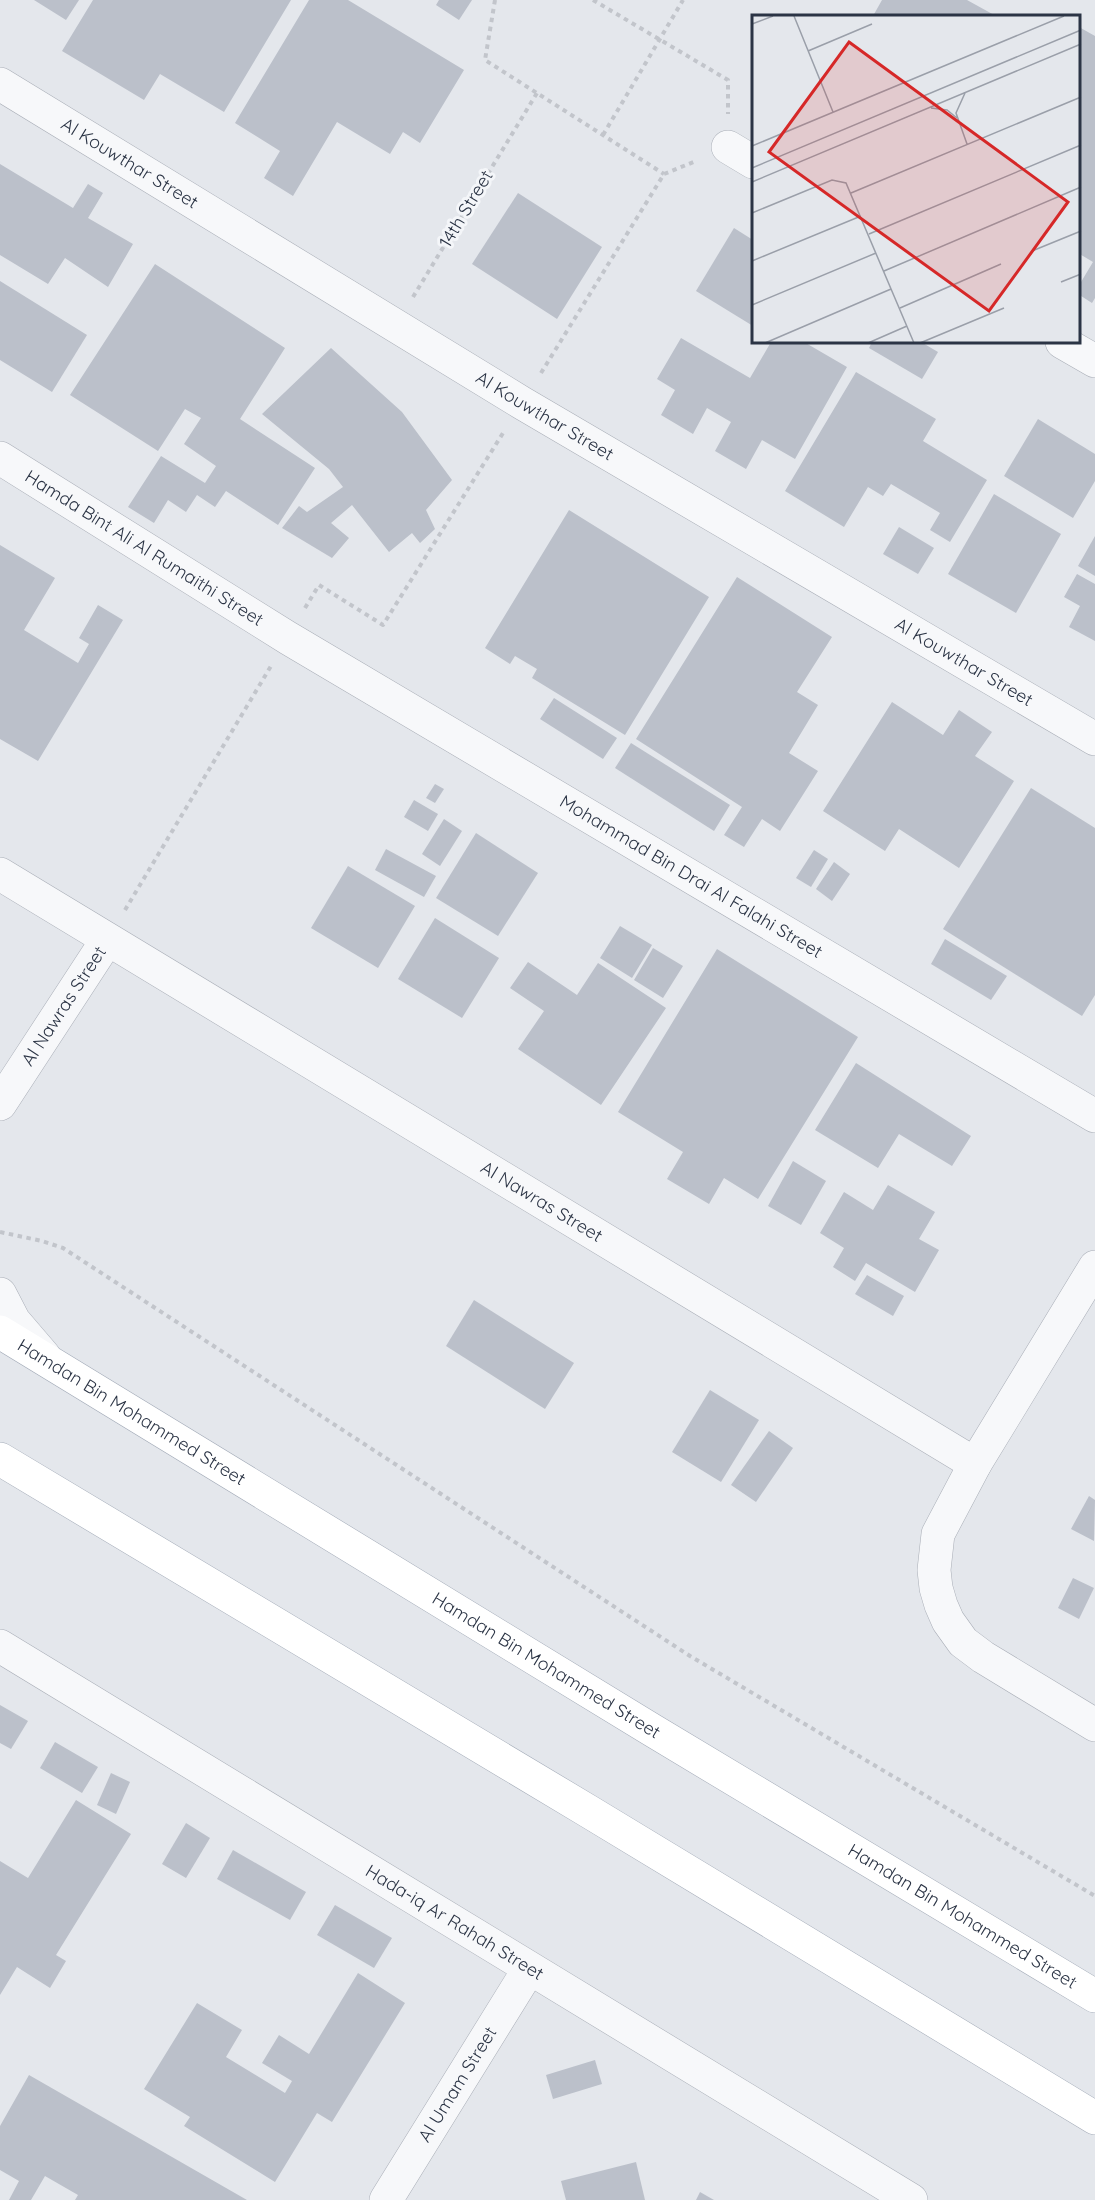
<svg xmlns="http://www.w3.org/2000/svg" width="1095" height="2200" font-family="Quicksand,sans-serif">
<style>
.building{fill:#bbc0ca}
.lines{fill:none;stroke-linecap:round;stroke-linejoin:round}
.minor-casing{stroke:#a9aeb7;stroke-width:34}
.major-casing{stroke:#a3abb8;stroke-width:34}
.path{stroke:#c2c5cb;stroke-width:4;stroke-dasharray:4.5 4.5;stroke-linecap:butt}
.minor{stroke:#f7f8fa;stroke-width:33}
.major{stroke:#fff;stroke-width:33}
.labels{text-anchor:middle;stroke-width:6;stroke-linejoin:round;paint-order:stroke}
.street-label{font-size:18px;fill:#2b3445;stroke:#f4f6f9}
.inset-road{fill:none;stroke:#9a9fa9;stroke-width:1.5}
.view{fill:#d62828;fill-opacity:0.15;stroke:#d62828;stroke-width:3}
.inset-edge{fill:none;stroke:#2b3445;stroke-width:3}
</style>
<rect width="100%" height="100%" fill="#e4e7ec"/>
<g class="building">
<polygon points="34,0 79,0 66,20"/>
<polygon points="93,0 291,0 224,112 160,74 144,100 62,51"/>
<polygon points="309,0 348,0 464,70 420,143 403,132 390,154 337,122 293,196 264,178 280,151 235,123"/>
<polygon points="439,0 472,0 459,20 436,5"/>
<polygon points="882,0 967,0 996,16 873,16"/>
<polygon points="1079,27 1095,36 1095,298 1092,303 1078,294 1078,287 1093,262 1078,253"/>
<polygon points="0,164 73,208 88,184 103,193 88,218 133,244 108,287 65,258 48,284 0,255"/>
<polygon points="518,193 602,247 557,319 472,264"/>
<polygon points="734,228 753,240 753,326 696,291"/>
<polygon points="155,264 285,348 240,419 315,468 278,525 226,491 215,507 197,495 186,512 168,500 154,523 128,507 161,456 205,483 216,466 184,444 201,418 185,409 158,451 70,395"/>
<polygon points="0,281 87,335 52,392 0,360"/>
<polygon points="681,338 750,378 771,342 804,342 847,367 795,459 762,440 746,469 715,451 731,422 707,408 693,434 661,415 675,390 657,379"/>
<polygon points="872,342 921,342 938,352 922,379 869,348"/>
<polygon points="331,348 402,412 452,480 426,510 435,529 420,543 412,533 389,552 352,505 331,523 349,538 332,558 282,528 299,506 307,512 343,487 329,469 262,414"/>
<polygon points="856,372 936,419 923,441 987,480 950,542 930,530 940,513 891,484 883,496 868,487 844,527 785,491"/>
<polygon points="1038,419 1095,454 1095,481 1073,518 1004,476"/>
<polygon points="994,494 1061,534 1016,613 948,574"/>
<polygon points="569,510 709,597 625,735 532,678 537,669 515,656 510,664 485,648"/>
<polygon points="899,527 934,548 918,574 883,554"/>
<polygon points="1095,536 1095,576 1078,566"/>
<polygon points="0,545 55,578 24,630 78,663 89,644 79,638 98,605 123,620 38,761 0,739"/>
<polygon points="1077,574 1095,584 1095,641 1069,627 1080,606 1064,597"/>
<polygon points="737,577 832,637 797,692 818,705 789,753 818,771 780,831 762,819 744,847 724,835 742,807 636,739"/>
<polygon points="554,698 617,738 603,759 540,719"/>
<polygon points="892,702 943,735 959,710 992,732 975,756 1014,781 959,868 899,829 885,851 823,811"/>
<polygon points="631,743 730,805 714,831 615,768"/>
<polygon points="435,784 444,789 435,803 426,798"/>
<polygon points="1031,788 1095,828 1095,995 1082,1016 943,929"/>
<polygon points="414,800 438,814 428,831 404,817"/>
<polygon points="444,819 462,831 440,866 422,854"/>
<polygon points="476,833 538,873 498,936 436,898"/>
<polygon points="386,849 436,876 424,897 375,870"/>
<polygon points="814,850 828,859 811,887 796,878"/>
<polygon points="834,862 850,874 832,901 816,889"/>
<polygon points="348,866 415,906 378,968 311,928"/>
<polygon points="435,918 499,958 462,1018 398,979"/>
<polygon points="620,926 652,945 632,978 600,958"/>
<polygon points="945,939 1007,976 991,1000 931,964"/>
<polygon points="653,948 683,966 663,998 634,980"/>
<polygon points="717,949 858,1037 758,1199 724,1178 709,1204 667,1179 683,1152 618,1112"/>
<polygon points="528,962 577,995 598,963 666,1008 601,1105 518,1049 544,1011 510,988"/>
<polygon points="856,1063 971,1136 952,1166 899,1134 878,1168 815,1130"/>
<polygon points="793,1161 826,1181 801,1225 768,1206"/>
<polygon points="888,1185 935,1212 919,1239 939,1250 915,1292 866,1263 855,1281 833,1267 844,1248 820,1233 844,1192 873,1210"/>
<polygon points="867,1275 904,1296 893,1316 855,1294"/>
<polygon points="474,1300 574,1363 545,1409 446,1346"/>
<polygon points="710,1390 759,1420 721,1482 672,1452"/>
<polygon points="769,1431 793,1448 756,1502 731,1485"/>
<polygon points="1089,1496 1095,1500 1094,1541 1071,1529"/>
<polygon points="1073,1578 1094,1588 1079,1619 1058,1608"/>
<polygon points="0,1705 28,1721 11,1749 0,1743"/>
<polygon points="55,1742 98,1767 82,1793 40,1768"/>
<polygon points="111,1773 130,1782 116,1814 97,1805"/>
<polygon points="76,1800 131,1834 56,1955 66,1961 50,1988 17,1967 0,1995 0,1861 28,1878"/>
<polygon points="186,1823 210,1838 186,1878 162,1864"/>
<polygon points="233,1850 306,1892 290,1920 217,1879"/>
<polygon points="335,1905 392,1938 374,1968 317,1935"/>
<polygon points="358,1973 405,2003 332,2122 317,2113 275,2182 184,2126 190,2117 144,2089 197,2003 242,2030 226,2057 285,2093 292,2081 262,2063 279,2035 309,2054"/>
<polygon points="595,2060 602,2084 553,2099 546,2075"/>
<polygon points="29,2075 118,2126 247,2200 75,2200 78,2195 45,2176 31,2200 9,2200 19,2181 0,2170 0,2126"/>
<polygon points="636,2162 645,2200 566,2200 561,2181"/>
<polygon points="700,2192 714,2200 696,2200"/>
</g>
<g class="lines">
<g class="minor-casing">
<g id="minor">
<path id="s1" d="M 0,84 L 522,403 L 1095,739"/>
<polyline points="728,147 753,162"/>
<polyline points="1062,342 1095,361"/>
<path id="s2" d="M 0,458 L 288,638 L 1095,1116"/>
<path id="s3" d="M 0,874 L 975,1464"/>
<path id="s4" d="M 0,1104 L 107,940"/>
<polyline points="1095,1267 975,1464 938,1534 934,1570 936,1588 941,1605 948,1621 963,1642 983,1657 1095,1725"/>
<polyline points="0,1294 14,1321 44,1356"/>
<path id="s5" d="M 0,1646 L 911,2200"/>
<path id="s6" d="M 386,2200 L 529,1969"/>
</g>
</g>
<g class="major-casing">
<g id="major">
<path id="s7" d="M 0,1332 L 652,1730 L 1095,1996"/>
<polyline points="0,1459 588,1811 1095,2118"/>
</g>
</g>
<g class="path">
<polyline points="495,0 485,60 664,174"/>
<polyline points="593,0 728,80 728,114"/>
<polyline points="603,135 683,0"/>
<polyline points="413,297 537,93"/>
<polyline points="541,373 664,174 696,161"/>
<polyline points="305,608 319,585 383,625 503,433"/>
<polyline points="125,910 271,666"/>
<polyline points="0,1232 42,1241 63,1248 690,1656 1095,1896"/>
</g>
<use href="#minor" class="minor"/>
<use href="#major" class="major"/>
</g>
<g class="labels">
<g class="street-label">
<text dy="6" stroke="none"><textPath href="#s1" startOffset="152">Al Kouwthar Street</textPath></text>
<text transform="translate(466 209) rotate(-59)" y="6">14th Street</text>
<text dy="6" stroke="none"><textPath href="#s1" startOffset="638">Al Kouwthar Street</textPath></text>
<text dy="6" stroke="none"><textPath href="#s2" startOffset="170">Hamda Bint Ali Al Rumaithi Street</textPath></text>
<text dy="6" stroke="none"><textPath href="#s1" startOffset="1124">Al Kouwthar Street</textPath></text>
<text dy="6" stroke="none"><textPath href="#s2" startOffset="808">Mohammad Bin Drai Al Falahi Street</textPath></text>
<text dy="6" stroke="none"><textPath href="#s4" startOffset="117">Al Nawras Street</textPath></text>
<text dy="6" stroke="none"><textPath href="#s3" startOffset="633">Al Nawras Street</textPath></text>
<text dy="6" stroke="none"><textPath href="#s7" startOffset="154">Hamdan Bin Mohammed Street</textPath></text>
<text dy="6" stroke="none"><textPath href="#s7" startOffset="640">Hamdan Bin Mohammed Street</textPath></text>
<text dy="6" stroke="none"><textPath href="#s7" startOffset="1126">Hamdan Bin Mohammed Street</textPath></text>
<text dy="6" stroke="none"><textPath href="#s5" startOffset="532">Hada-iq Ar Rahah Street</textPath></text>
<text dy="6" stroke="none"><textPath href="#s6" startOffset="136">Al Umam Street</textPath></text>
</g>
</g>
<g transform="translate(752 15)">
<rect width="328" height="328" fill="#e4e7ec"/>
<path class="inset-road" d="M 42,1 L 81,97M 0,9 L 21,1M 56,36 L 120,9M 213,78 L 204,98 L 215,129M 179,93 L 195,95 L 205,103M 0,131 L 312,1M 0,153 L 329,15M 0,167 L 329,29M 99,178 L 329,82M 0,198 L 80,165 L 94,168 L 162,328M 117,219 L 329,130M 280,236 L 329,216M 0,246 L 109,201M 132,256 L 329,172M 309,267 L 329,259M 0,290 L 124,238M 148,293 L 249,249M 13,328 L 139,274M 116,328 L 155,311M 168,328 L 252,293"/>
<path class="view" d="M 97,27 L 316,187 L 237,296 L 17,137 Z"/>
<rect width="328" height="328" class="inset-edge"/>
</g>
</svg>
